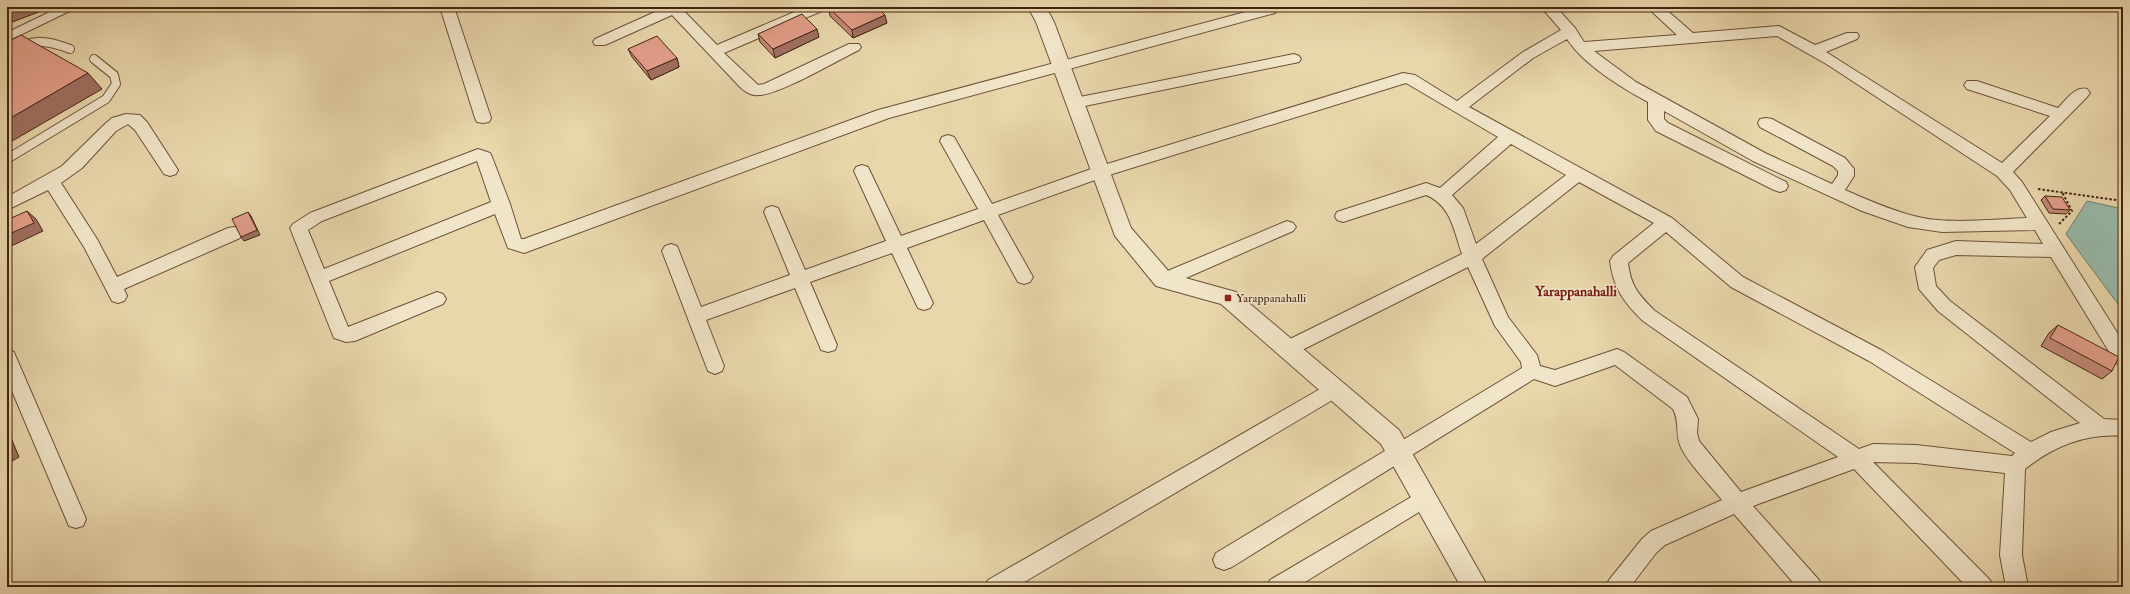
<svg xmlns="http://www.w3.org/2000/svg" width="2130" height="594" font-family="'IM FELL Double Pica',serif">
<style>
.water{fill:#97baaa;stroke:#757e6d}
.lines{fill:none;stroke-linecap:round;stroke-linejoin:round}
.service-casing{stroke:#6c5138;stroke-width:10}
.minor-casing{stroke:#6c5138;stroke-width:2}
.tertiary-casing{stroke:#6c5138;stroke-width:2}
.path{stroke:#432411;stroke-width:2;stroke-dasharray:2.5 2;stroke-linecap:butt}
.service{stroke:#f1e5c9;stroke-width:8}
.minor{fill:#f1e5c9;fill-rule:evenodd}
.tertiary{fill:#f1e5c9;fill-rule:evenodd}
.wall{fill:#c48978;stroke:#432411}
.shaded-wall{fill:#a06f61;stroke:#432411}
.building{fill:#e49f8b;stroke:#432411}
.poi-dot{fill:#8f2418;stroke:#f1e5c9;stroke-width:1.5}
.labels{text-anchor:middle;stroke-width:3;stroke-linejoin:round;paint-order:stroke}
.poi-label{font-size:12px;fill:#432411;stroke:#f1e5c9;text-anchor:start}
.quarter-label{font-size:14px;font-weight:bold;fill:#7a1f14;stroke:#f1e5c9}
</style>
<rect width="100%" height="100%" fill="#e9d7ac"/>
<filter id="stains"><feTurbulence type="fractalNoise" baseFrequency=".005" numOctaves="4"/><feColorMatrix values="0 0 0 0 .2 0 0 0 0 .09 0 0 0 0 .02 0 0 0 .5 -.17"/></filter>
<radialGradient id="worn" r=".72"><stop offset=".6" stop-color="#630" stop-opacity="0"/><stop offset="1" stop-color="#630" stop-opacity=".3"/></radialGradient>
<polygon class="water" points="2087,201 2123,209 2123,311 2066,234"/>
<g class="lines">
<g class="service-casing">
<g id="service">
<polyline points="7,37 69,7"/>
<path d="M 7,52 C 33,39 43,39 70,49"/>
<polyline points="7,159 106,99 116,84 114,75 94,59"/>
</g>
</g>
<g class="minor-casing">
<g id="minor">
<polygon points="440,7 454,7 491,118 489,122 483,123 477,122 475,118"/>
<path d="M 666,7 L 680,7 L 717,45 L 806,7 L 826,7 L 824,10 L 724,53 L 758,85 L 764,84 L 849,44 L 859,44 L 861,47 L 859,50 C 838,60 779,95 759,95 C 752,96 745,92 740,87 L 672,15 L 605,45 L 595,45 L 593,42 L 595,39 Z"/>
<path d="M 1264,7 L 1275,7 L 1277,10 L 1275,13 L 889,118 L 524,253 L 508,248 L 495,214 L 329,281 L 348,327 L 437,292 L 443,294 L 446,299 L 443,304 L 355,341 L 346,342 L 334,338 L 290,228 L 293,224 L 310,213 L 478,149 L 490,153 L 492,157 L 510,204 L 521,239 L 524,239 L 878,110 ZM 477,161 L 491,202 L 324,269 L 308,230 L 322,221 Z"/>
<path d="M 1541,7 L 1556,7 L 1575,28 L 1584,42 L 1677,35 L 1647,7 L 1663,7 L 1693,33 L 1779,26 L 1815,45 L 1847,33 L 1857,33 L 1859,36 L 1857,39 L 1826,52 L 2002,163 L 2050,116 L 1967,89 L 1964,85 L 1967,81 L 1977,81 L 2058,108 C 2067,99 2075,86 2087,89 L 2090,93 L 2087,97 L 2013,172 L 2022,182 L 2123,342 L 2123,366 L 2116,363 L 2051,257 L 1956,255 L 1939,260 L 1933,268 L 1936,286 L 1950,301 L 2104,419 L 2123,420 L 2123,436 C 2086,433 2054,446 2025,469 L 2022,555 L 2028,587 L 2006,587 L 2000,555 L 2005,473 L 1916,463 L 1873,462 L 1990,580 L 1993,587 L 1967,587 L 1854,469 L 1753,506 L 1819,580 L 1822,587 L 1797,587 L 1734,514 L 1665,545 L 1656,553 L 1630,587 L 1606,587 L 1609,580 L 1642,539 L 1651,531 L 1722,500 C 1711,486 1685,460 1680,445 C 1675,431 1680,423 1673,409 L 1615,365 L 1555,386 L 1534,379 L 1232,567 L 1224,570 L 1216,567 L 1213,560 L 1216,553 L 1522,368 L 1521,362 L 1495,326 L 1468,267 L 1294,354 L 1287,357 L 1280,354 L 1278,349 L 1280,344 L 1462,254 C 1454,231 1451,205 1426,195 L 1343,222 L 1337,220 L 1335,216 L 1337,212 L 1426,183 L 1440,188 L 1498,137 L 1406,83 L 1106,176 L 998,215 L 1033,277 L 1030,282 L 1024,284 L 1018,282 L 984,220 L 907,248 L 933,303 L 930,308 L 924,310 L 918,308 L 892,253 L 810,282 L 837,345 L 835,350 L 828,352 L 821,350 L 819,345 L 795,288 L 706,320 L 724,366 L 722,371 L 715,374 L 708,371 L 662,251 L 665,246 L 671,244 L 677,246 L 701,307 L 790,275 L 764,212 L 766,208 L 772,206 L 778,208 L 805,270 L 886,241 L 854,171 L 856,167 L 862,165 L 868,167 L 901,236 L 978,209 L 940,141 L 942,137 L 948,135 L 954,137 L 992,204 L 1094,168 L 1403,73 L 1415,75 L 1457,101 L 1523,52 L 1561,30 ZM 1777,36 L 1828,65 L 1997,176 L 2010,190 L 2027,218 C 1994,219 1945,225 1914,216 C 1890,210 1868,200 1845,190 L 1854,176 L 1854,169 L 1845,158 L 1772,119 L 1766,118 L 1760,119 L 1758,123 L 1760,127 L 1833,166 L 1838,171 L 1838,175 L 1832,184 L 1765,153 L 1636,82 L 1594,51 ZM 1567,39 C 1583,64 1622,88 1648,102 L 1648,120 L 1656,131 L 1774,190 L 1780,192 L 1786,190 L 1788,186 L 1786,182 L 1668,123 L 1664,119 L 1664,111 L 1753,161 L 1862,211 L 1908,227 L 1942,232 L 2035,230 L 2043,244 L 1956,241 L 1927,250 L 1915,267 L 1919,289 L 1938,311 L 2080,423 L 2051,432 L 2031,442 L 1883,351 L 1743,277 L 1672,218 L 1469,107 L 1533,58 ZM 1511,144 L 1566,175 L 1476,244 L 1463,208 L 1452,195 ZM 1579,182 L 1654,223 L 1613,256 L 1610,261 C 1613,287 1624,303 1643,321 L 1838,457 L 1741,492 L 1699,441 L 1697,433 L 1698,419 L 1687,397 L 1624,352 L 1617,349 L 1555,370 L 1540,366 L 1537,355 L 1508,317 L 1482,259 ZM 1666,232 L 1731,287 L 1869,361 L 2015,453 L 2012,456 L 1916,445 L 1873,444 L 1859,449 L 1655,311 C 1639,295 1631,287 1628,263 Z"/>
<polygon points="1294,54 1299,56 1301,59 1299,62 1075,108 1070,107 1067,103 1070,99 1075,98"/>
<polygon points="126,114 140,115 147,122 178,170 176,174 170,176 164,174 135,130 128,124 116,131 82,168 61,183 97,239 117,277 228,228 234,227 240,228 243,233 240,238 124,289 127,296 124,301 118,303 112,301 84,247 48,190 7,210 7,197 62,166 105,124 112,118"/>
<polygon points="1287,221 1293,223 1296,227 1293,231 1170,285 1164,287 1158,285 1155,280 1158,275"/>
<polygon points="7,349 14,352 16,357 86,519 83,526 76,528 69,526 66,519 7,379"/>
<polygon points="1334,381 1341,383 1344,389 1341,395 1016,587 985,587 988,580"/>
<polygon points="1425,489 1432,492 1435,498 1432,504 1297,587 1267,587 1270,580"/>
</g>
</g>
<g class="tertiary-casing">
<polygon id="tertiary" points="1028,7 1046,7 1054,22 1131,228 1171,274 1236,292 1399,430 1488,587 1461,587 1381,444 1221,304 1156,286 1115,236 1036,22"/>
</g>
<g class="path">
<polyline points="2038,189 2123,201"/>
<polyline points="2059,224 2072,211 2062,192"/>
</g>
<use href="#service" class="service"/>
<use href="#minor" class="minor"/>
<use href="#tertiary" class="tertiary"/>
</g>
<g class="wall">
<polygon points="829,8 887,23 853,38 830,16"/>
<polygon points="758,34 819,37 775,58 760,42"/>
<polygon points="628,49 677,58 679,67 651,80 632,57"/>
<polygon points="2045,196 2070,210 2066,214 2049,213 2041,200"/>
<polygon points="2058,325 2112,371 2102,379 2041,346 2049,333"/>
</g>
<g class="shaded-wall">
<polygon points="7,7 52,7 7,24"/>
<polygon points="885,15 887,23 853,38 852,30"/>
<polygon points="817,29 819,37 775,58 773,49"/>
<polygon points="677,58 679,67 651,80 647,71"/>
<polygon points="88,73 102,89 7,144 7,120"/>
<polygon points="27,211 36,219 43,231 7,248 7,235"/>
<polygon points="248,212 251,216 260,235 244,241 241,237"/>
<polygon points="7,435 11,438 19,457 7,464"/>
</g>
<g class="building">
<polygon points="830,7 877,7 885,15 852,30 829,8"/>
<polygon points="802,14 817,29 773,49 758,34"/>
<polygon points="21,35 88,73 7,120 7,42"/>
<polygon points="657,36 677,58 647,71 628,49"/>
<polygon points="2045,196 2062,197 2070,210 2053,209"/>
<polygon points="27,211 34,223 7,235 7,220"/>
<polygon points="248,212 257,230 241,237 232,219"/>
<polygon points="2058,325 2119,357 2112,371 2050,338"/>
</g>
<rect class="poi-dot" x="1224" y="294" width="8" height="8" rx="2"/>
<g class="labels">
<g class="poi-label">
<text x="1236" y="302">Yarappanahalli</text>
</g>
<g class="quarter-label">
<text x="1576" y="296">Yarappanahalli</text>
</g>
</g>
<rect width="2130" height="594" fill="none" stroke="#e9d7ac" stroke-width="24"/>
<rect x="8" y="8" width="2114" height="578" fill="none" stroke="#432411" stroke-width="2"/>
<rect x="12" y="12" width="2106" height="570" fill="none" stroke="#432411"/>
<rect width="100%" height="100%" filter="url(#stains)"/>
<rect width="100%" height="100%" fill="url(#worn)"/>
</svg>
